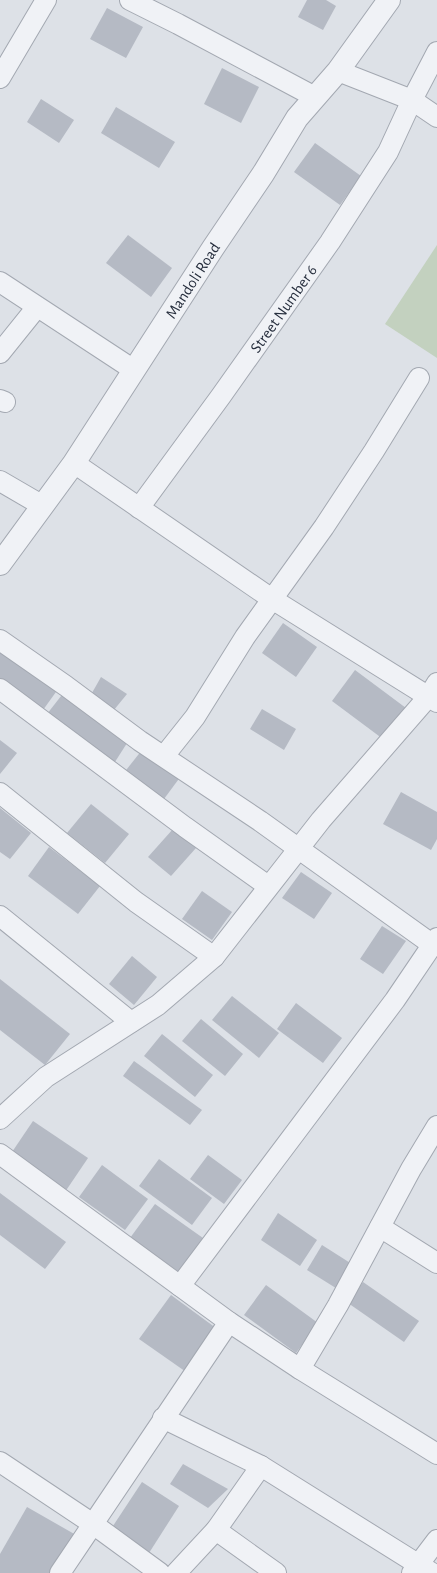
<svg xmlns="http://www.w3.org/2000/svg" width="437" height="1573" font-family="'Alegreya Sans',sans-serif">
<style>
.green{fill:#c3d1bf}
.building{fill:#b5bac4}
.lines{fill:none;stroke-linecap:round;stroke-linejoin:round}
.minor-casing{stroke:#a3a8b1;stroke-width:22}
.tertiary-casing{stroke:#a3a8b1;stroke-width:24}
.minor{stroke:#f0f2f6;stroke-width:20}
.tertiary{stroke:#f0f2f6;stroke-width:22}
.labels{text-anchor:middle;stroke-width:3;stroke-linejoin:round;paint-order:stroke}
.street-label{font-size:16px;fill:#272f3e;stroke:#edf0f5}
</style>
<rect width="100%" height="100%" fill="#dde1e7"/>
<polygon class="green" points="437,245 437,358 385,324"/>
<g class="building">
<polygon points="307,0 326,0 336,6 323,30 298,17"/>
<polygon points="107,8 143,27 126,58 90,39"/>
<polygon points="222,68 259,87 241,123 204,104"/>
<polygon points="41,99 74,120 59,143 27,122"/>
<polygon points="116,107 175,142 159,168 101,133"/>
<polygon points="315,143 361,176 340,205 294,172"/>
<polygon points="128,235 172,268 151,297 106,263"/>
<polygon points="283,623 317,647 296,677 262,653"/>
<polygon points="0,645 61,685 43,710 0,680"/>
<polygon points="355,670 410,711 387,742 332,701"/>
<polygon points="101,677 127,694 109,716 88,700"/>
<polygon points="65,691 129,740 113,765 47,714"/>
<polygon points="262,709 296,729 284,750 250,729"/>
<polygon points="0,740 17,753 0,774"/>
<polygon points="142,750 181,776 161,803 123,774"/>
<polygon points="401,792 437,812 437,839 431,850 383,824"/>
<polygon points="91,804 129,834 105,863 67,833"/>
<polygon points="0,808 31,833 10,859 0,852"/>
<polygon points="173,829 196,848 171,876 148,857"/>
<polygon points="49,847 100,886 78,914 28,876"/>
<polygon points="301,872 332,893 314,919 282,898"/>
<polygon points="202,891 232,912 212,940 182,919"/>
<polygon points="382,926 406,941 383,974 360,959"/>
<polygon points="132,956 157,977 134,1005 109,984"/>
<polygon points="0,979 70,1034 45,1065 0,1030"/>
<polygon points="232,996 279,1033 259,1058 212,1020"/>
<polygon points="296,1003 342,1038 323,1063 277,1029"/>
<polygon points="201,1019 243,1054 225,1076 182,1041"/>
<polygon points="162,1034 213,1075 195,1097 144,1056"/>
<polygon points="134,1061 202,1110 190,1125 123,1076"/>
<polygon points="33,1121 88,1158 65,1192 10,1155"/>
<polygon points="208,1155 242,1180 224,1204 190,1179"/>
<polygon points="159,1159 212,1198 192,1225 139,1186"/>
<polygon points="102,1165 148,1199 125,1230 79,1197"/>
<polygon points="0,1193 66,1242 45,1269 0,1235"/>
<polygon points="155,1204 203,1238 179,1272 130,1238"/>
<polygon points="278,1213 317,1240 300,1266 261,1240"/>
<polygon points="322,1245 355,1266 339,1290 307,1270"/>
<polygon points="363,1282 419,1321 404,1342 348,1303"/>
<polygon points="266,1285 318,1323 296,1353 244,1315"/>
<polygon points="171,1295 220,1331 189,1374 139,1339"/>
<polygon points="183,1464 228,1489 208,1508 170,1484"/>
<polygon points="142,1482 179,1506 149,1553 111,1529"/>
<polygon points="27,1507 76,1535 54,1573 0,1573 0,1554"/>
</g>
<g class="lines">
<g class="minor-casing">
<g id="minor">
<polyline points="130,0 178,24 315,97"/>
<polyline points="338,71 412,100 437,117"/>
<polyline points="0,78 46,0"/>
<polyline points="0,282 134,370"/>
<polyline points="0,353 37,307"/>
<polyline points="0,400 5,402"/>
<polyline points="74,463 272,599 437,702"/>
<polyline points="0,481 43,506"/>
<path id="s1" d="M 139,508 L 221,396 L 330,242 L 388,152 L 412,100 L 437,52"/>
<polyline points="0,640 66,686 140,741 260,821 433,945"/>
<polyline points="0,689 185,827 268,886"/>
<polyline points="164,756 195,717 245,637 324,527 374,451 419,378"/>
<polyline points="0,793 136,902 214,957"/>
<polyline points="0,916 131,1022"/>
<polyline points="0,1119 46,1077 158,1005 214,957 321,820 429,696 437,683"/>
<polyline points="0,1154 229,1322 300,1369 437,1454"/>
<polyline points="380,1227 437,1263"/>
<polyline points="180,1286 395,1000 437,938"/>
<polyline points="300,1369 338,1305 411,1169 437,1126"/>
<polyline points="163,1418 261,1466 432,1573"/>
<polyline points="0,1462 93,1524 229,1322"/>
<polyline points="216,1530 276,1573"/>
<polyline points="60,1573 93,1524 160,1573"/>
<polyline points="176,1573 216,1530 261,1466"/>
<polyline points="412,1573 437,1540"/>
</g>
</g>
<g class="tertiary-casing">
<g id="tertiary">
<path id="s2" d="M 0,564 L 74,463 L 213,248 L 263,174 L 297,118 L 338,71 L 389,0"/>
</g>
</g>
<use href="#minor" class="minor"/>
<use href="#tertiary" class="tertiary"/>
</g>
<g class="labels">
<g class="street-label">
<text dy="6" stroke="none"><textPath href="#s2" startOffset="343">Mandoli Road</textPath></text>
<text dy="6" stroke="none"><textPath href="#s1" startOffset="246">Street Number 6</textPath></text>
</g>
</g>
</svg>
